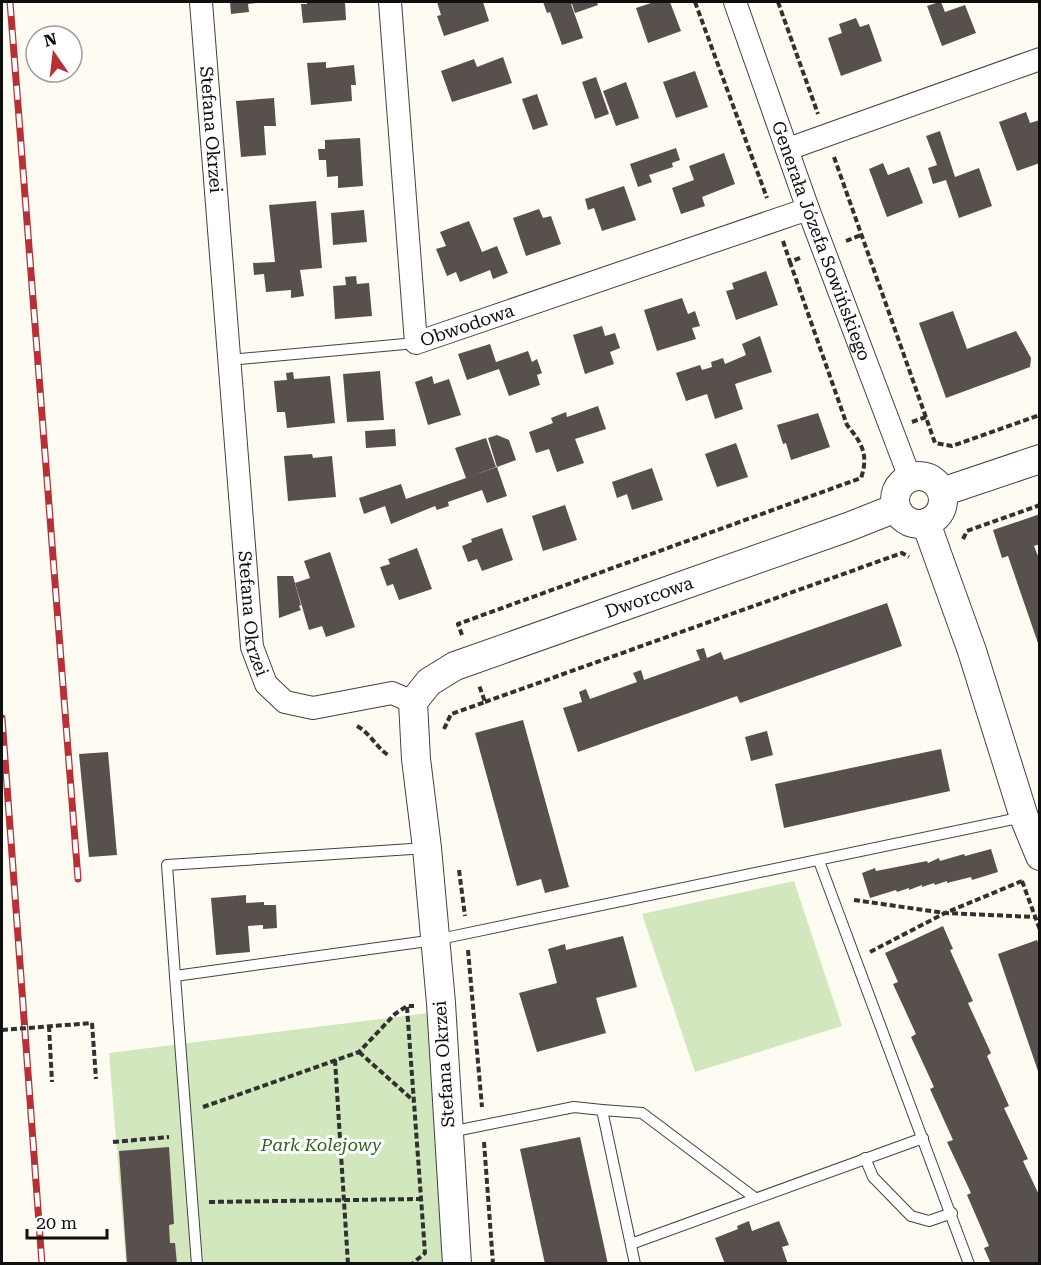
<svg xmlns="http://www.w3.org/2000/svg" width="1041" height="1265" font-family="'Roboto Serif',serif">
<style>
.green{fill:#d2e7bd}
.building{fill:#57504c}
.lines{fill:none;stroke-linecap:round;stroke-linejoin:round}
.service-casing{stroke:#424242;stroke-width:12}
.minor-casing{stroke:#424242;stroke-width:24}
.tertiary-casing{stroke:#424242;stroke-width:30}
.path{stroke:#313131;stroke-width:4;stroke-dasharray:6 3;stroke-linecap:butt}
.service{stroke:#fff;stroke-width:10}
.minor{stroke:#fff;stroke-width:22}
.tertiary{stroke:#fff;stroke-width:28}
.rail-casing{stroke:#b63035;stroke-width:7}
.rail{stroke:#fff;stroke-width:4.5;stroke-dasharray:14;stroke-linecap:butt}
.path-bridge{stroke:#313131;stroke-width:4;stroke-dasharray:6 3;stroke-linecap:butt}
.labels{text-anchor:middle;stroke-width:6;stroke-linejoin:round;paint-order:stroke}
.street-label{font-size:18px;fill:#0f0f0f;stroke:#fff}
.park-label{font-size:18px;font-style:italic;fill:#306323;stroke:#fff}
</style>
<rect width="100%" height="100%" fill="#fefcf2"/>
<g class="green">
<polygon points="794,881 842,1026 695,1072 642,914"/>
<polygon points="428,1013 449,1263 126,1263 109,1053"/>
</g>
<g class="building">
<polygon points="230,2 257,2 257,3 248,4 249,12 231,14"/>
<polygon points="307,2 345,2 346,20 303,23 301,4 307,4"/>
<polygon points="437,2 483,2 489,21 444,36 437,16 441,15"/>
<polygon points="543,2 597,2 598,5 575,13 572,4 571,4 583,38 562,45 550,12 547,13"/>
<polygon points="654,2 670,2 681,31 648,43 636,8"/>
<polygon points="939,2 941,2 945,12 965,5 976,33 942,46 927,6"/>
<polygon points="856,18 860,27 869,24 882,61 841,76 828,38 842,33 839,24"/>
<polygon points="503,57 512,83 452,102 441,71 474,59 477,67"/>
<polygon points="326,62 326,68 354,65 356,85 351,85 352,101 311,105 307,63"/>
<polygon points="695,71 708,107 676,118 663,82"/>
<polygon points="596,77 609,114 595,119 582,82"/>
<polygon points="626,82 639,118 616,126 603,91"/>
<polygon points="537,94 548,125 533,130 522,99"/>
<polygon points="274,98 276,126 264,126 266,155 241,157 236,101"/>
<polygon points="1026,112 1030,123 1040,120 1040,163 1017,171 999,122"/>
<polygon points="940,131 955,177 979,168 992,206 959,218 946,180 933,184 928,168 937,165 926,136"/>
<polygon points="360,138 363,186 338,188 338,176 327,177 326,160 319,160 318,149 325,149 325,140"/>
<polygon points="676,148 680,160 672,163 673,167 649,175 652,182 638,187 630,164"/>
<polygon points="724,153 735,184 702,197 705,206 681,214 672,188 694,180 689,166"/>
<polygon points="883,163 888,175 909,167 923,203 887,217 869,169"/>
<polygon points="624,186 636,220 602,231 594,208 588,210 585,199"/>
<polygon points="316,201 322,268 300,270 304,296 291,298 291,290 266,292 264,274 254,275 253,263 275,262 269,205"/>
<polygon points="539,209 543,218 551,216 561,244 526,256 513,218"/>
<polygon points="364,210 367,242 333,245 331,213"/>
<polygon points="469,221 482,252 497,246 508,273 493,279 490,270 460,282 456,272 447,276 436,249 446,246 440,232"/>
<polygon points="766,271 778,305 736,320 726,291 734,289 732,283"/>
<polygon points="356,276 357,284 369,283 372,316 335,319 333,286 346,285 345,277"/>
<polygon points="682,298 688,314 695,311 700,326 692,328 696,339 657,351 644,310"/>
<polygon points="953,311 967,349 1016,331 1031,358 1030,367 946,398 919,323"/>
<polygon points="602,326 605,336 615,333 620,348 610,352 614,364 585,374 573,335"/>
<polygon points="760,336 772,372 735,384 743,409 715,419 707,394 686,401 676,373 700,365 702,370 712,367 711,362 723,358 725,364 746,355 742,344"/>
<polygon points="490,344 496,362 528,351 532,362 537,359 542,373 537,375 540,385 509,396 499,369 467,380 458,354"/>
<polygon points="380,371 384,420 347,422 343,374"/>
<polygon points="293,372 294,379 330,376 335,423 287,428 285,412 277,412 274,381 287,380 286,373"/>
<polygon points="432,376 434,384 449,379 461,415 428,425 415,382"/>
<polygon points="598,406 606,429 575,439 584,463 557,472 549,449 536,453 529,432 553,423 551,418 566,412 567,417"/>
<polygon points="818,413 830,447 791,460 786,443 783,444 777,425"/>
<polygon points="395,429 396,446 366,448 365,431"/>
<polygon points="497,435 509,440 516,460 497,467 488,438"/>
<polygon points="486,438 496,467 471,476 497,467 507,496 487,503 482,490 448,502 449,506 437,510 435,506 391,524 385,506 364,514 359,498 401,484 406,499 466,478 455,448"/>
<polygon points="736,443 748,477 717,487 705,454"/>
<polygon points="312,454 313,458 332,456 336,497 288,501 284,456"/>
<polygon points="652,468 663,500 632,510 627,494 617,498 612,482"/>
<polygon points="565,505 577,540 543,551 532,516"/>
<polygon points="1040,514 1040,544 1034,546 1040,561 1039,646 1008,556 1002,558 993,530"/>
<polygon points="502,528 513,560 482,571 477,559 468,562 462,546 472,542 471,539"/>
<polygon points="417,548 432,589 399,600 393,584 387,586 380,567 390,564 388,559"/>
<polygon points="330,552 355,627 326,637 322,626 309,630 295,583 310,578 304,561"/>
<polygon points="277,576 293,576 301,605 299,606 301,610 279,618"/>
<polygon points="887,603 902,646 740,703 737,696 578,752 563,708 582,702 579,692 586,689 590,699 637,682 633,673 641,670 644,680 700,660 696,650 704,648 707,658 721,652 724,660"/>
<polygon points="523,720 569,887 545,893 541,879 517,886 475,733"/>
<polygon points="767,731 773,755 751,761 745,737"/>
<polygon points="941,749 950,791 784,828 775,784"/>
<polygon points="108,752 117,855 89,857 79,754"/>
<polygon points="991,849 998,872 972,880 971,877 947,883 947,881 935,885 934,883 922,887 922,885 909,890 909,888 897,892 896,890 870,898 862,873 875,868 876,871 927,861 928,863 939,858 940,861 964,854 965,856"/>
<polygon points="246,895 246,903 264,902 264,905 276,905 277,928 263,929 263,925 248,926 250,952 216,955 211,898"/>
<polygon points="943,926 953,949 950,950 973,1001 968,1003 991,1053 987,1056 1009,1106 1004,1108 1028,1159 1023,1161 1040,1197 1040,1264 991,1264 984,1248 989,1246 967,1195 971,1193 947,1142 953,1140 930,1089 934,1087 911,1037 916,1034 893,984 898,982 885,953"/>
<polygon points="623,936 637,987 596,998 606,1033 537,1052 519,993 557,983 548,949 565,944 566,950"/>
<polygon points="1037,940 1040,947 1039,1074 998,954"/>
<polygon points="580,1137 608,1264 545,1264 520,1149"/>
<polygon points="169,1147 174,1224 169,1225 170,1243 175,1243 177,1264 127,1264 119,1151"/>
<polygon points="749,1221 752,1231 779,1221 789,1245 782,1247 788,1264 725,1264 715,1238 738,1229 737,1226"/>
</g>
<g class="lines">
<g class="service-casing">
<g id="service">
<polyline points="229,360 416,343"/>
<polyline points="819,861 969,1264"/>
<polyline points="175,976 167,865 427,848"/>
<polyline points="602,1110 642,1113 755,1198"/>
<polyline points="450,1132 574,1107 602,1110 635,1264"/>
<polyline points="865,1158 873,1177 911,1216 929,1221 952,1213"/>
<polyline points="631,1244 923,1138"/>
<polyline points="197,1264 175,976 435,940 1023,817"/>
</g>
</g>
<g class="minor-casing">
<g id="minor">
<path id="s1" d="M 201,2 L 252,647 L 266,684 L 285,702 L 313,708 L 392,693 L 413,702"/>
<path id="s2" d="M 390,2 L 416,343 L 808,209"/>
<path id="s3" d="M 735,2 L 808,209 L 910,478"/>
<polyline points="788,149 1040,59"/>
</g>
</g>
<g class="tertiary-casing">
<g id="tertiary">
<circle cx="919" cy="500" r="24"/>
<polyline points="942,492 1040,459"/>
<polyline points="926,523 972,651 1024,817 1040,856"/>
<path id="s4" d="M 457,1264 L 441,1003 L 427,848 L 416,759 L 413,702 L 429,682 L 455,666 L 848,527 L 896,508"/>
</g>
</g>
<g class="path">
<polyline points="695,2 767,198"/>
<polyline points="778,2 818,114"/>
<polyline points="834,157 935,443 952,446 1040,415"/>
<polyline points="783,241 790,262 802,257"/>
<polyline points="846,241 861,235"/>
<polyline points="912,422 926,417"/>
<polyline points="963,539 967,531 1040,505"/>
<path d="M 462,635 L 458,624 L 861,478 C 869,455 862,443 847,425 L 790,262"/>
<polyline points="485,702 902,553 909,557"/>
<path d="M 357,726 C 370,733 376,747 388,755"/>
<polyline points="444,729 451,714 485,702 479,685"/>
<polyline points="459,870 465,916"/>
<polyline points="1022,881 1040,930"/>
<polyline points="854,900 945,913 1035,917"/>
<polyline points="468,950 482,1107"/>
<polyline points="870,952 945,913 1022,881"/>
<polyline points="407,1007 425,1253 412,1264"/>
<polyline points="92,1023 96,1079"/>
<polyline points="49,1026 52,1082"/>
<polyline points="359,1052 414,1101"/>
<polyline points="335,1060 348,1264"/>
<polyline points="203,1107 359,1052 395,1014 407,1006 414,1006"/>
<polyline points="113,1142 169,1137"/>
<polyline points="484,1142 493,1264"/>
<polyline points="209,1202 421,1199"/>
</g>
<use href="#service" class="service"/>
<use href="#minor" class="minor"/>
<use href="#tertiary" class="tertiary"/>
<g class="rail-casing">
<g id="rail">
<polyline points="10,2 78,879"/>
<polyline points="2,718 42,1264"/>
</g>
</g>
<use href="#rail" class="rail"/>
<polyline class="path-bridge" points="2,1030 92,1023"/>
</g>
<g class="labels">
<g class="street-label">
<text dy="6" stroke="none"><textPath href="#s1" startOffset="128">Stefana Okrzei</textPath></text>
<text dy="6" stroke="none"><textPath href="#s3" startOffset="254">Generała Józefa Sowińskiego</textPath></text>
<text dy="6" stroke="none"><textPath href="#s2" startOffset="396">Obwodowa</textPath></text>
<text dy="6" stroke="none"><textPath href="#s4" startOffset="826">Dworcowa</textPath></text>
<text dy="6" stroke="none"><textPath href="#s1" startOffset="614">Stefana Okrzei</textPath></text>
<text transform="translate(444 1064) rotate(-94)" y="6">Stefana Okrzei</text>
</g>
<g class="park-label">
<text x="321" y="1151">Park Kolejowy</text>
</g>
</g>
<rect width="1041" height="1265" fill="none" stroke="#0f0f0f" stroke-width="6"/>
<g transform="translate(54 54) rotate(346)"><circle r="28" fill="#ffffff" stroke="#9f9f9f" stroke-width="1.5"/>
<path d="M0-4.5L10 22L0 15L-10 22Z" fill="#b63035"/>
<text y="-9" font-size="16" font-weight="bold" text-anchor="middle" fill="#0f0f0f">N</text>
</g>
<path d="M27 1229v9h80v-9" fill="none" stroke="#0f0f0f" stroke-width="3"/>
<text x="36" y="1229" font-size="18" fill="#0f0f0f" stroke="#ffffff" stroke-width="4.5" paint-order="stroke">20 m</text>
</svg>
